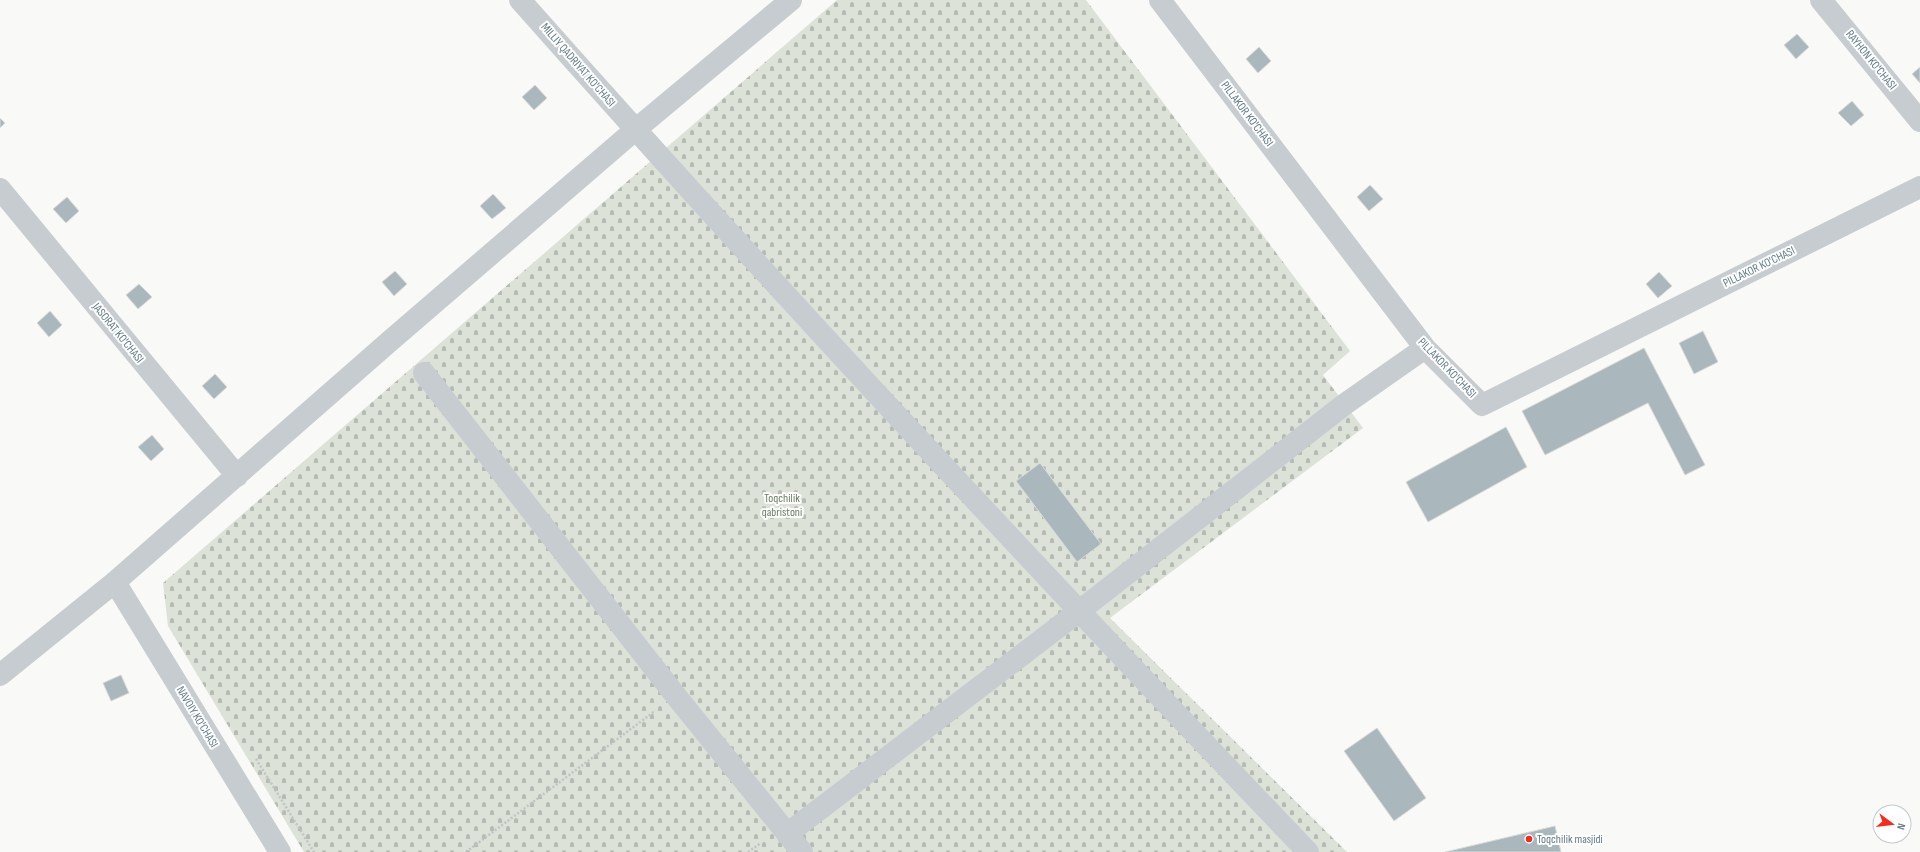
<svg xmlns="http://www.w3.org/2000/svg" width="1920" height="852" font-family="'Sofia Sans Condensed',sans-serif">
<defs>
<pattern id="cemetery-stones" width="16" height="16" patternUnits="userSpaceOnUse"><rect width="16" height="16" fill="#dce2d7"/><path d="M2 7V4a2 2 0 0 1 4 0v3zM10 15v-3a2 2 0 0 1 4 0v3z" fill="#b6bcb4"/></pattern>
</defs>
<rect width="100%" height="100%" fill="#f9f9f7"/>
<!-- cemetery -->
<path fill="url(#cemetery-stones)" d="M837,0H1086L1350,351L1323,375L1363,428L1110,618L1347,852H304L168,626L163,583Z"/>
<!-- building -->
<path fill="#aab7bc" stroke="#dbdbd9" d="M1797,34L1809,47L1796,59L1784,45Z
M1259,47L1271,61L1258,73L1246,59Z
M1920,67V83L1912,74Z
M535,85L547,98L534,110L522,97Z
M1852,101L1864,115L1851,126L1838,113Z
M0,118L5,123L0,128Z
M1370,185L1383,199L1369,211L1357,197Z
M493,194L506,208L492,219L480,206Z
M67,197L79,211L66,223L53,209Z
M395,271L407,284L394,296L382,282Z
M1659,272L1672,286L1658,298L1646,284Z
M139,284L152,297L138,309L126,295Z
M50,311L62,325L49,337L37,323Z
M1703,331L1718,362L1694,374L1679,343Z
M1644,348L1705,465L1685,475L1648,403L1545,455L1522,411Z
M215,374L227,387L214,399L202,386Z
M1506,427L1527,467L1428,522L1406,482Z
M152,435L164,449L151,461L138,447Z
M1040,463L1101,544L1077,562L1016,481Z
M121,675L129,693L111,701L103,683Z
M1377,728L1426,798L1394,821L1344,751Z
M1555,826L1561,852H1445Z"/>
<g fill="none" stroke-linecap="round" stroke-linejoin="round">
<!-- path -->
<path stroke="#c0c4c5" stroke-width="2.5" stroke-dasharray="2 2" stroke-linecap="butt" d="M256,759L314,852
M466,852L655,711
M748,852L761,843"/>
<!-- minor -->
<path stroke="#c6cccf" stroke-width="22" d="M520,0C777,290 1041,573 1308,852
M1160,0L1425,348L1482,405L1920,187
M1821,0L1920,121
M0,189L237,476
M424,373L676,696L802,852
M115,582L280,852
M0,675L115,582L390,341L635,130L791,0
M787,834L1078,612L1345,404L1425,348"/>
</g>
<!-- markers -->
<circle fill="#f52b1b" stroke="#fff" stroke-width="1.5" cx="1529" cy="839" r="4"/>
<g text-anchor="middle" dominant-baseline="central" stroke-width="4" stroke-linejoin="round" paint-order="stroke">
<!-- street labels -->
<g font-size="12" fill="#617a85" stroke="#fff">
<text transform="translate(1871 60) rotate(51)">RAYHON KO'CHASI</text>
<text transform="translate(578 65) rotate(49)">MILLIY QADRIYAT KO'CHASI</text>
<text transform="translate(1247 114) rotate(53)">PILLAKOR KO'CHASI</text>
<text transform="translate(1759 267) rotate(-26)">PILLAKOR KO'CHASI</text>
<text transform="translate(118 333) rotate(51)">JASORAT KO'CHASI</text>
<text transform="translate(1447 368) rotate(46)">PILLAKOR KO'CHASI</text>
<text transform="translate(197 717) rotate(59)">NAVOIY KO'CHASI</text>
</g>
<!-- park labels -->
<g font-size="12" fill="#6a7b61" stroke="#fff">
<text x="782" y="498">Toqchilik<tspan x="782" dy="14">qabristoni</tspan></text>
</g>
<!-- poi labels -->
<g font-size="12" fill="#617a85" stroke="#fff" text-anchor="start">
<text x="1537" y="839">Toqchilik masjidi</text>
</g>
</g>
<!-- north arrow -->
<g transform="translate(1892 824) rotate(105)"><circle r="19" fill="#ffffff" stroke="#c0cace"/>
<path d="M0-3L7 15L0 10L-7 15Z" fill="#f52b1b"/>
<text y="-6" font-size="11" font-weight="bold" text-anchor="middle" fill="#617a85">N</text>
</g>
</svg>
